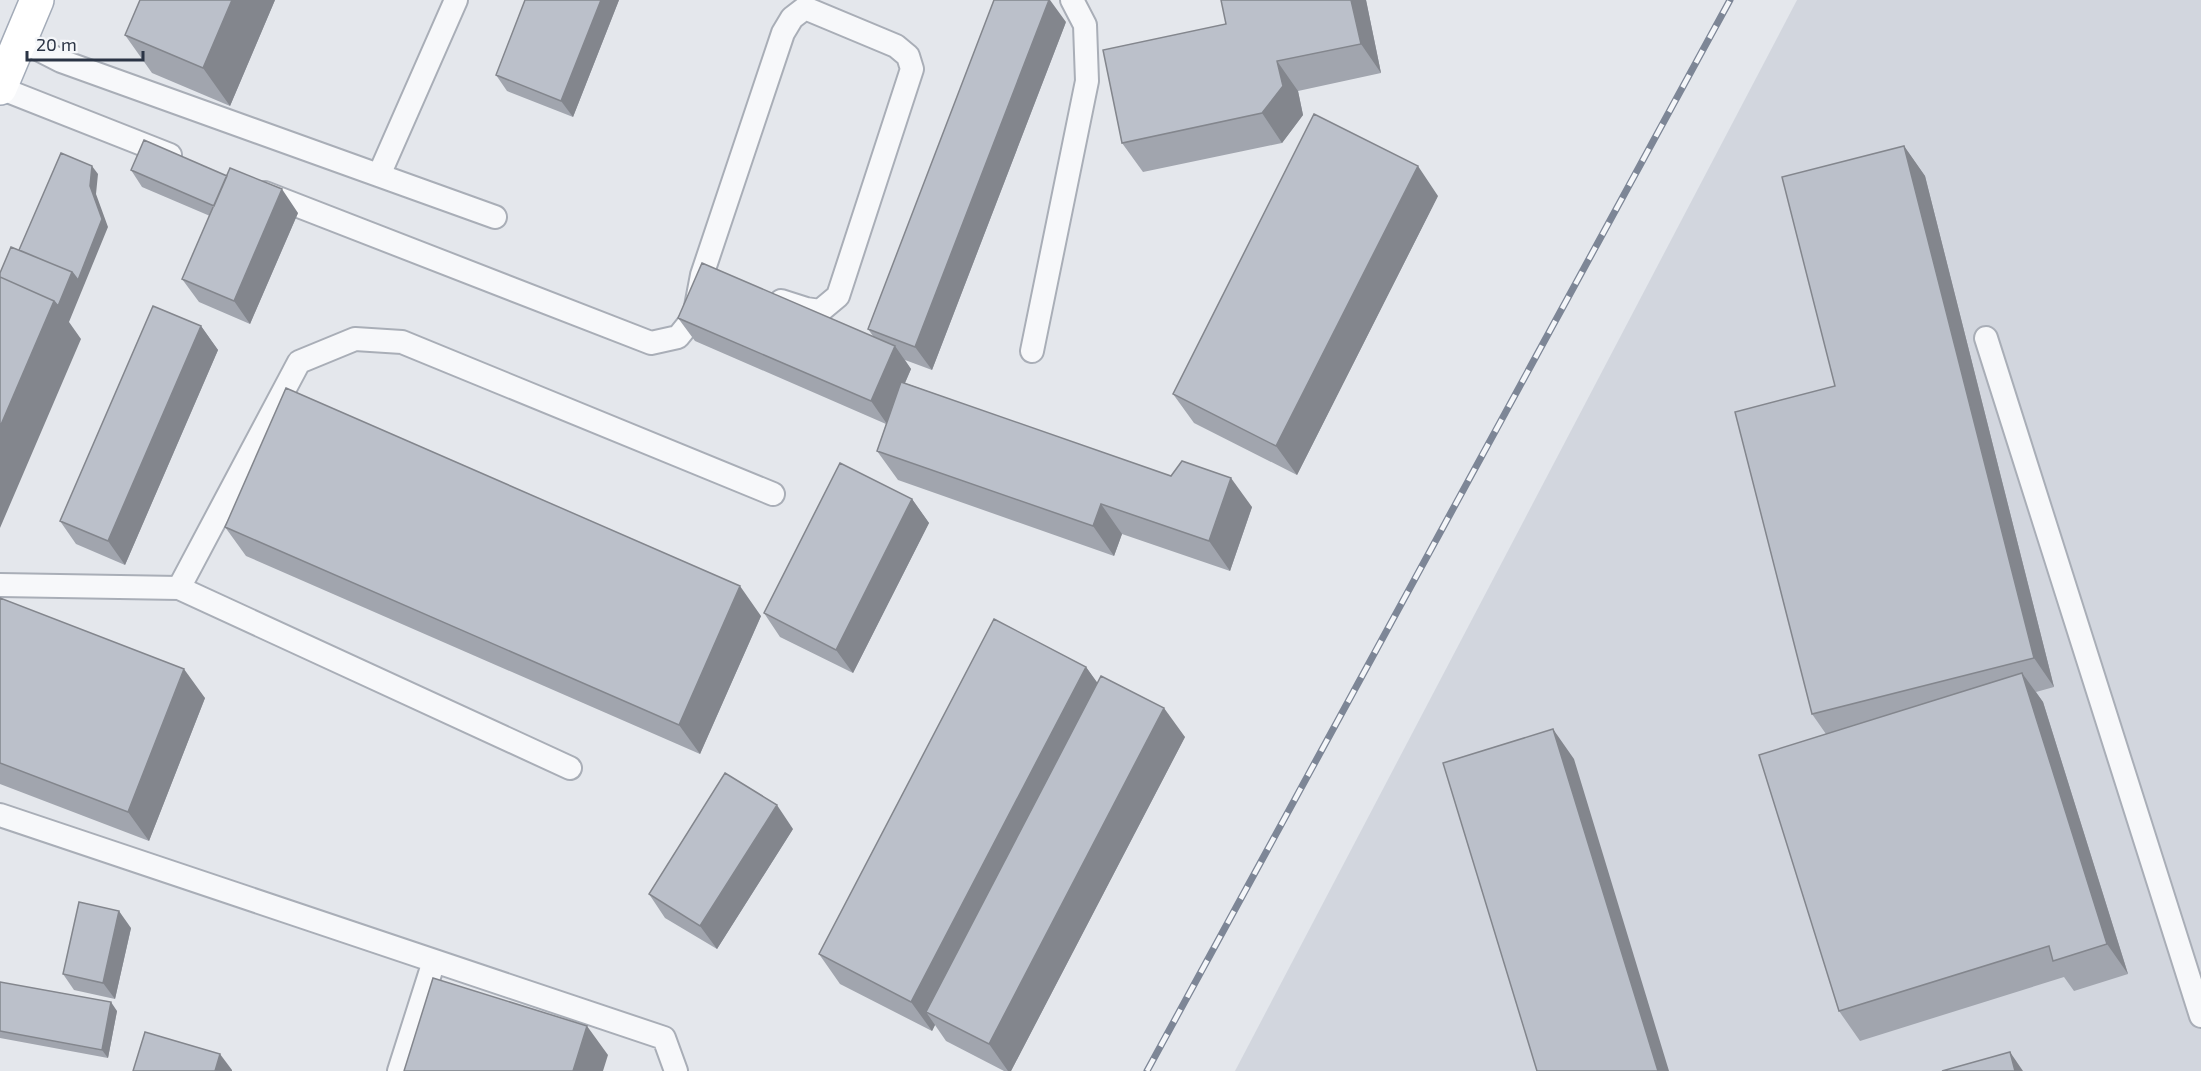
<svg xmlns="http://www.w3.org/2000/svg" width="2201" height="1071" font-family="'Exo 2',sans-serif">
<rect width="100%" height="100%" fill="#e4e7ec"/>
<!-- built -->
<path fill="#d2d6de" d="M1797,0H2201V1071H1235Z"/>
<g fill="none" stroke-linecap="round" stroke-linejoin="round">
<defs>
<path id="service" d="M20,40L61,61L495,217
M0,88L170,155
M379,175L456,0
M265,193L651,343L678,337L694,317L702,275L783,33L792,18L805,8L896,46L908,56L912,69L838,296L820,311L806,309L781,301
M1986,338L2201,1016
M1032,351L1087,81L1085,25L1072,0
M0,585L179,588L299,362L355,339L402,342L773,494
M179,588L570,768
M0,815L664,1038L676,1071
M399,1071L434,961"/>
<path id="primary" d="M0,88L37,0"/>
</defs>
<!-- service casing -->
<use href="#service" stroke="#a9aeb7" stroke-width="26"/>
<!-- primary casing -->
<use href="#primary" stroke="#a3abb8" stroke-width="36"/>
<!-- service -->
<use href="#service" stroke="#f7f8fa" stroke-width="22"/>
<!-- primary -->
<use href="#primary" stroke="#fff" stroke-width="33"/>
<defs>
<path id="rail" d="M1147,1071L1730,0"/>
</defs>
<!-- rail casing -->
<use href="#rail" stroke="#7d8696" stroke-width="7"/>
<!-- rail -->
<use href="#rail" stroke="#f4f6f9" stroke-width="4.5" stroke-dasharray="14" stroke-linecap="butt"/>
</g>
<!-- wall -->
<path fill="#a1a5ae" d="M275,0L230,106L152,73L125,35Z
M525,0H619L573,117L507,91L496,75Z
M1366,0L1381,73L1298,91L1303,115L1282,143L1143,172L1122,143L1226,24Z
M1066,22L932,370L905,360L911,369L905,383L1252,507L1230,571L1122,534L1114,556L898,480L877,451L886,424L695,341L678,318L873,336L868,329Z
M1904,146L1925,176L2054,687L2036,692L2043,702L2128,974L2074,991L2064,977L1860,1041L1839,1011L1826,734L1812,714L1835,386Z
M131,170L298,213L250,324L199,302L182,279L210,216L142,187Z
M1438,196L1297,475L1194,423L1173,394Z
M201,326L218,350L125,565L76,544L60,521Z
M912,499L929,523L853,673L780,637L764,613Z
M225,527L761,616L700,754L246,556Z
M0,598L205,698L149,841L0,784Z
M1086,667L1097,683L1185,737L1011,1071H1004L946,1041L935,1025L932,1031L840,984L819,954Z
M793,829L717,949L665,918L649,894Z
M131,928L115,999L74,990L63,974Z
M0,982L117,1011L108,1058L0,1038Z"/>
<!-- shaded-wall -->
<path fill="#83868d" d="M232,0H275L230,106L203,68Z
M601,0H619L573,117L561,101Z
M1049,0H1050L1066,22L932,370L915,347Z
M1351,0H1366L1381,73L1361,44Z
M1277,61L1298,91L1303,115L1282,143L1262,113Z
M1904,146L1925,176L2054,687L2034,658Z
M92,166L98,174L96,194L108,227L69,322L81,339L0,528V427Z
M1418,166L1438,196L1297,475L1276,446Z
M282,189L298,213L250,324L234,301Z
M201,326L218,350L125,565L108,541Z
M895,346L911,369L887,424L871,401Z
M1231,478L1252,507L1230,571L1209,541Z
M912,499L929,523L853,673L836,650Z
M1101,504L1122,534L1114,556L1093,526Z
M740,586L761,616L700,754L679,725Z
M1086,667L1107,696L926,1012L935,1025L932,1031L911,1002Z
M184,669L205,698L149,841L128,812Z
M2022,673L2043,702L2128,974L2107,944Z
M1164,708L1185,737L1011,1071H1008L989,1044Z
M1553,729L1574,759L1669,1071H1658Z
M777,805L793,829L717,949L700,926Z
M119,911L131,928L115,999L103,983Z
M111,1002L117,1011L108,1058L102,1050Z
M587,1026L608,1055L603,1071H573Z
M2010,1052L2023,1071H2015Z
M220,1054L232,1070V1071H215Z"/>
<!-- building -->
<path fill="#bbc0ca" stroke="#83868d" stroke-width="1.5" d="M140,0H232L203,68L125,35Z
M525,0H601L561,101L496,75Z
M994,0H1049L915,347L868,329Z
M1221,0H1351L1361,44L1277,61L1283,86L1262,113L1122,143L1103,50L1226,24Z
M1314,114L1418,166L1276,446L1173,394Z
M144,140L227,176L214,206L131,170Z
M1904,146L2034,658L1812,714L1735,412L1835,386L1782,177Z
M61,153L92,166L90,186L102,219L78,280L72,272L19,250Z
M230,168L282,189L234,301L182,279Z
M11,247L72,272L58,306L54,301L0,277V273Z
M702,263L895,346L871,401L678,318Z
M0,277L54,301L0,427Z
M153,306L201,326L108,541L60,521Z
M901,382L1171,476L1182,461L1231,478L1209,541L1101,504L1093,526L877,451Z
M286,388L740,586L679,725L225,527Z
M840,463L912,499L836,650L764,613Z
M0,598L184,669L128,812L0,763Z
M994,619L1086,667L911,1002L819,954Z
M2022,673L2107,944L2053,961L2049,946L1839,1011L1759,755Z
M1101,676L1164,708L989,1044L926,1012Z
M1553,729L1658,1071H1537L1443,763Z
M725,773L777,805L700,926L649,894Z
M79,902L119,911L103,983L63,974Z
M433,978L587,1026L573,1071H404Z
M0,982L111,1002L102,1050L0,1031Z
M145,1032L220,1054L215,1071H133Z
M2010,1052L2015,1071H1942Z"/>
<!-- scale -->
<path d="M27 51v9h116v-9" fill="none" stroke="#2b3445" stroke-width="3"/>
<text x="36" y="51" font-size="18" fill="#2b3445" stroke="#f4f6f9" stroke-width="4.5" paint-order="stroke">20 m</text>
</svg>
